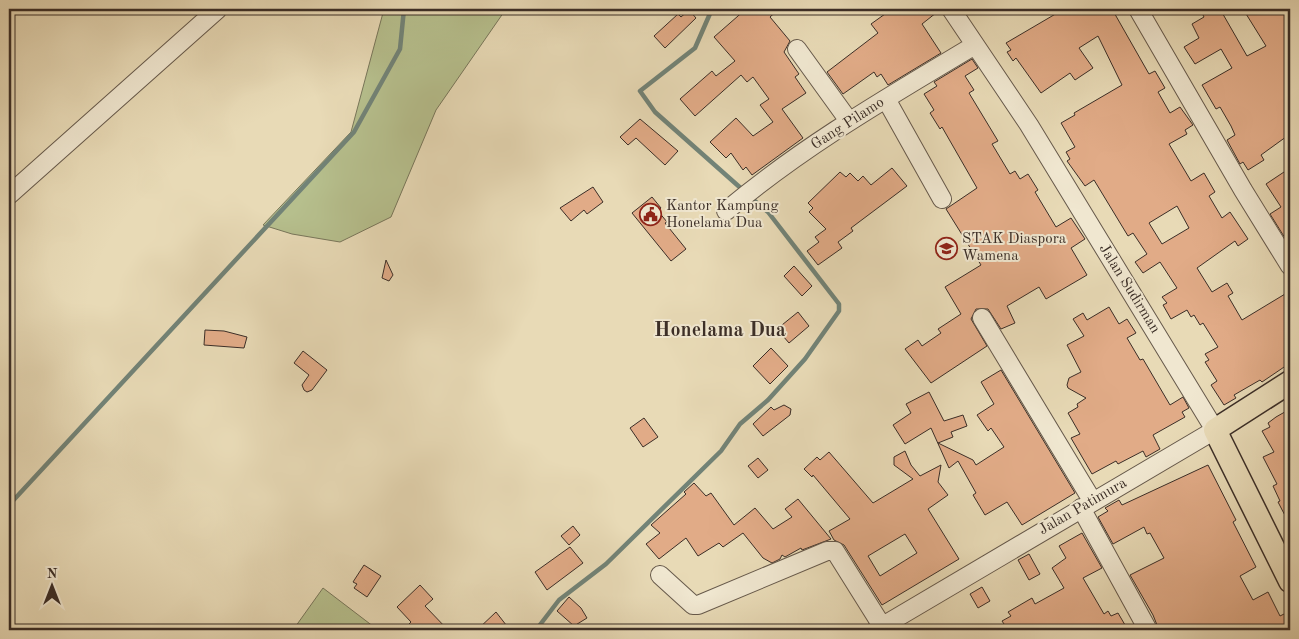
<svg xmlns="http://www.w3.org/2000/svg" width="1299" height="639" font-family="'Old Standard TT',serif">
<rect width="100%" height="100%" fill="#e8dab6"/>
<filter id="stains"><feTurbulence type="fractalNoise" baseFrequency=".004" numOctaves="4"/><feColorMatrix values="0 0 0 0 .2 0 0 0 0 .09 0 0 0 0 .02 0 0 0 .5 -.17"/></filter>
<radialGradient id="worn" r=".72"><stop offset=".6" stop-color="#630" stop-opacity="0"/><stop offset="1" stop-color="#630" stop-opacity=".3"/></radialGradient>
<!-- green -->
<path fill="#b6bf8d" stroke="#78765a" d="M384,9H506L436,110L391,217L340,242L292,234L263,225L351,132Z
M323,588L378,630H293Z"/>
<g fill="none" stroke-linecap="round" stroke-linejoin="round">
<!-- stream -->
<path stroke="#728377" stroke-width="4.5" d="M712,9L695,48L640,91L655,112L744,191
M9,505L354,132L400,49L404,9
M536,630L559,600L606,564L721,451L740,424L768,400L805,359L839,311V304L768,212L750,197"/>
</g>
<!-- building -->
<path fill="#e1ab87" stroke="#3b2e27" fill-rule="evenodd" d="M746,9H779L770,17L790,41L784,52L799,74L795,77L806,93L782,109L803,138L752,175L746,167L743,170L731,153L726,158L710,142L736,118L753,136L773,122L760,105L769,99L753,77L747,82L741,75L695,116L680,99L712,71L716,76L735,61L714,37Z
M892,9H941L922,24L941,53L888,85L881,74L877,77L874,72L843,94L827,72L878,33L871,24Z
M1064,9H1112L1149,74L1155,71L1165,88L1158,92L1170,113L1180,107L1193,125L1185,130L1187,134L1169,144L1191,181L1204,173L1215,192L1209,196L1222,218L1230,212L1248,239L1238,246L1235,241L1197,268L1212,292L1227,283L1233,293L1228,296L1242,320L1290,291V363L1262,382L1260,380L1234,395L1236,398L1224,405L1211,385L1217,381L1205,362L1209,360L1205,354L1218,347L1203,323L1200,325L1194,315L1191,317L1187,310L1171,319L1163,305L1167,303L1162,297L1177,288L1160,262L1143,273L1135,262L1147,254L1133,233L1128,236L1094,180L1085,186L1067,161L1070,159L1066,152L1075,147L1061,123L1075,115L1074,113L1122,85L1098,36L1079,48L1093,68L1075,80L1070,73L1041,93L1016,58L1013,61L1007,52L1011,50L1006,43ZM1177,206L1189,228L1162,244L1149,223Z
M1200,9H1220L1247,56L1266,46L1243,9H1290V134L1261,155L1264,160L1248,170L1243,162L1240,164L1227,140L1235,135L1231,126L1220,107L1216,109L1202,85L1232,68L1221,49L1195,64L1184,47L1199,38L1192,24L1204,17Z
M689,10L696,18L665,48L654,36L678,14L681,17Z
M972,59L978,68L965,76L974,90L969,93L998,141L992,144L1010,174L1015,171L1020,179L1028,174L1038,190L1035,192L1056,227L1071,218L1085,239L1071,248L1087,275L1046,299L1039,287L1007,306L1015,323L1001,329L988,309H976L971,319L987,346L931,383L905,349L918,340L922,346L941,333L938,329L961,314L945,287L981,265L946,209L977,188L942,127L940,129L930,113L934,110L924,94L937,86L934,82Z
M640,119L678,151L665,165L636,138L628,145L620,137Z
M892,168L907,186L851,228L853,231L838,242L842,248L818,265L807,251L819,242L815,237L826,229L809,212L813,208L808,203L840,172L846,177L850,173L858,181L863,176L871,185Z
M1290,168V246L1270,214L1281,207L1266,184Z
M593,187L603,202L587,214L584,210L571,221L560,208Z
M652,197L661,208L658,211L667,222L665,223L686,249L671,261L632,213Z
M386,260L393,275L389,281L382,278Z
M794,266L812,286L802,296L784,276Z
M1109,307L1119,324L1127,319L1136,333L1127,338L1140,360L1143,359L1170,405L1183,397L1189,408L1182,412L1185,417L1153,435L1160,449L1146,457L1143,451L1118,464L1116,461L1092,474L1071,438L1080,434L1068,413L1078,407L1077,404L1086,398L1068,388L1067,385L1069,378L1081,372L1067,345L1084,336L1073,319L1083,313L1087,320Z
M798,312L809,326L789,343L777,329Z
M205,330L224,331L247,337L244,348L204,345Z
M771,348L788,366L770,384L753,366Z
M303,351L327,370L312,390L307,392L304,390L302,385L309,375L294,363Z
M1001,370L1075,493L1022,525L1007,502L985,515L973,495L976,493L958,461L949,468L931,428L905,444L893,425L911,413L906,404L929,392L944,421L963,415L967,426L951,432L953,437L938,443L973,460L976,465L1004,447L991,428L988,431L977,415L994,404L981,382Z
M784,405L791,409L790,415L763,436L753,424L771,407L774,410Z
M1290,409V525L1278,502L1280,501L1273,486L1277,484L1263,457L1274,452L1262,431L1270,427L1268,423L1276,417Z
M644,418L658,437L643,447L630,428Z
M905,451L911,465L920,476L941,465L938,482L948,495L928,509L959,559L882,605L844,545L834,540L829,531L850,519L813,475L812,477L804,469L817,457L820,460L829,452L873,503L913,479L894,465V457ZM905,534L917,553L880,576L868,556Z
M758,458L768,470L758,478L748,466Z
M1208,465L1236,520L1233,522L1256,567L1240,576L1253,600L1268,592L1280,616L1286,613L1290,622V630H1159L1153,615L1130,575L1164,558L1150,533L1147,534L1144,527L1113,544L1098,517L1108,511L1105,508L1119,500L1122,505Z
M694,483L706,496L711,493L734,525L755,508L773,529L792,517L785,509L798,499L831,539L802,550L801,548L785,557L782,555L780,559L772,563L763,558L743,533L723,547L719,543L698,556L686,538L659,559L646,544L660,533L651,525L686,494L684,492Z
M573,526L580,535L569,545L561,536Z
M1082,533L1102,568L1083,578L1104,614L1108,611L1111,616L1118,613L1128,630H1008L1002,621L1011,616L1008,612L1032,598L1035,604L1064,588L1052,568L1066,558L1059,546Z
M570,547L583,563L547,590L535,572Z
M1029,554L1040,574L1029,580L1018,560Z
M364,565L381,576L367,597L354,588L357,584L353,582Z
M420,585L433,599L425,606L448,630H403L411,622L397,607Z
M982,587L990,601L978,608L970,594Z
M569,597L581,608L587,618L574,626L557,611Z
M496,612L510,630H477Z"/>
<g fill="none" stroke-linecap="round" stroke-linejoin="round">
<defs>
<path id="minor" d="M1138,9L1243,190L1290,266
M797,49L849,121
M886,99L942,199
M9,195L218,9
M726,211C803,146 890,96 975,45
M982,318L1093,502
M1081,508L1148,630
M660,575L693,605H698L827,551H835L882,626
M876,630L1215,430L1029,125L951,9"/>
<path id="major" d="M1290,382L1215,430L1290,581"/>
</defs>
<!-- minor casing -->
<use href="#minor" stroke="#66594b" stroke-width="20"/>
<!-- major casing -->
<use href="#major" stroke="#3b2e27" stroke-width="25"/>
<!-- minor -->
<use href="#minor" stroke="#f0e7d0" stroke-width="18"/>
<!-- major -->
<use href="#major" stroke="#e8dab6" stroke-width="22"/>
</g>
<!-- icons -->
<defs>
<symbol id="civic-ring" viewBox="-11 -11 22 22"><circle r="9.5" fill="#f0e7d0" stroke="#8f2418" stroke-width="1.5"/><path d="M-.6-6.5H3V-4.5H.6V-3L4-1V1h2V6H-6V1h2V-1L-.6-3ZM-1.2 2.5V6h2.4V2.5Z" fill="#8f2418"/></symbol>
<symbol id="university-ring" viewBox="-11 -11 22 22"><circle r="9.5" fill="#f0e7d0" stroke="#8f2418" stroke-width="1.5"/><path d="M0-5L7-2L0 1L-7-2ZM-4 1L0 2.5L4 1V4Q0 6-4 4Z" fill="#8f2418"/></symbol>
</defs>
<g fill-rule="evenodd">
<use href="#civic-ring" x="638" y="202" width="25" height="25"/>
<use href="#university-ring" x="934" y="236" width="25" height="25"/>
</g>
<g text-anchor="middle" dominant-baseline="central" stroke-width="4" stroke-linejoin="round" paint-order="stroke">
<!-- street labels -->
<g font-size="15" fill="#3b2e27" stroke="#f0e7d0">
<text transform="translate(848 124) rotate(-33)">Gang Pilamo</text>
<text transform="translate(1129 289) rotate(58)">Jalan Sudirman</text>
<text transform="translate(1083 507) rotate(-30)">Jalan Patimura</text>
</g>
<!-- poi labels -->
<g font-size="15" fill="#3b2e27" stroke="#f0e7d0" text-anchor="start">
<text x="666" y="206">Kantor Kampung<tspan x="666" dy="17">Honelama Dua</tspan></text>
<text x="962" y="239">STAK Diaspora<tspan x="962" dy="17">Wamena</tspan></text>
</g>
<!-- district labels -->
<g font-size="20" font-weight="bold" fill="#3b2e27" stroke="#f0e7d0">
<text x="720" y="331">Honelama Dua</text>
</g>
</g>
<!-- margin -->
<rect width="1299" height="639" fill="none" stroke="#e8dab6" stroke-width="30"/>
<rect x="10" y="10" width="1279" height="619" fill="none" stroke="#3b2e27" stroke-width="2.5"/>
<rect x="15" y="15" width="1269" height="609" fill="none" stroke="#3b2e27"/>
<!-- north arrow -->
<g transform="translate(52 586)" stroke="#f0e7d0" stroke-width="4" paint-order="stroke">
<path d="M0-4L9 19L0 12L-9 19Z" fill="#3b2e27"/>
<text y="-8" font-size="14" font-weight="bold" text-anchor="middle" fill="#3b2e27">N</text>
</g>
<rect width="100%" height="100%" filter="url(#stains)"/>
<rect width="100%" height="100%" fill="url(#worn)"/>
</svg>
